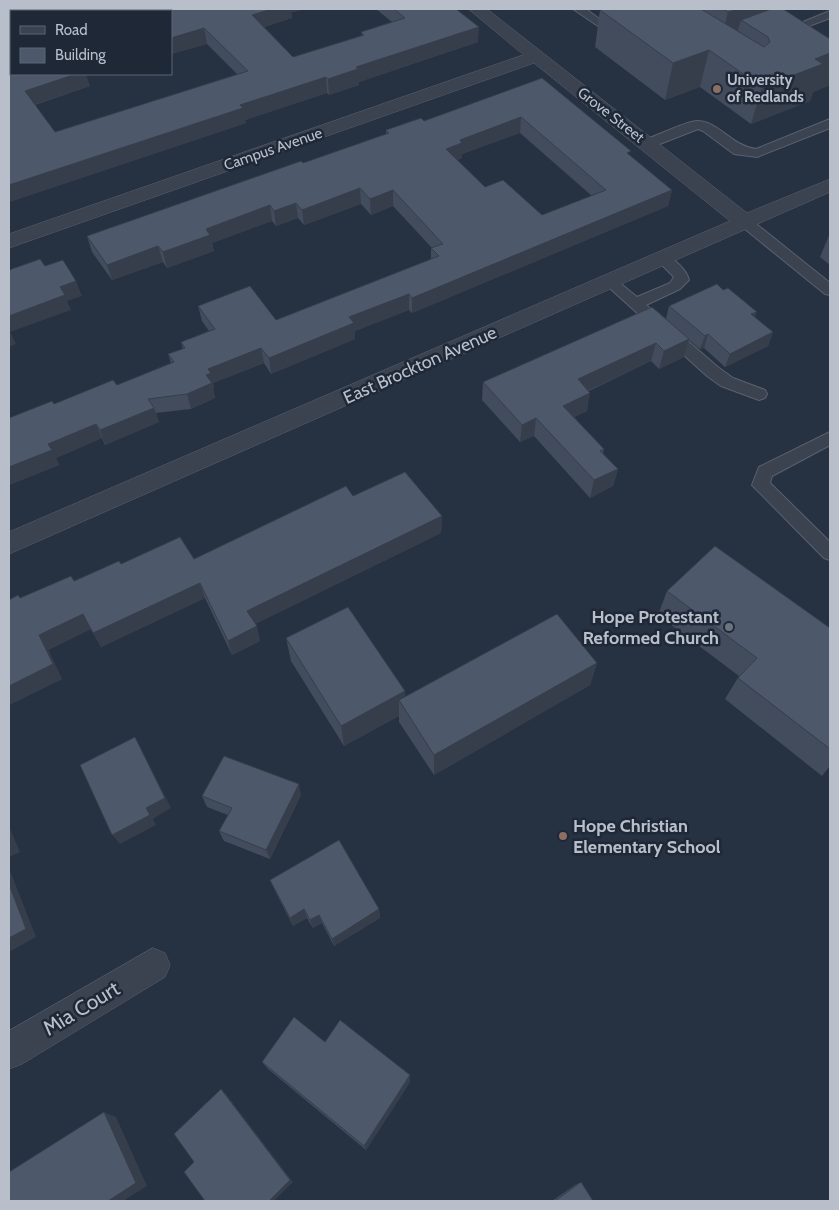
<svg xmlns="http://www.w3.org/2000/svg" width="839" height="1210" font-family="Cabin,sans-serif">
<rect width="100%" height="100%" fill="#263142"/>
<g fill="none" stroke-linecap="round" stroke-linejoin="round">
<defs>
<path id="service" d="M573,9H586L602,21L638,9H654L601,28Z
M830,11V18L788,34L784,36L778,32Z
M830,119V128L757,157L734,154L703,131L698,129L652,147H642L640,144L642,141C654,137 687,121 697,121C719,121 731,146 756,149Z
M745,218L750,219L830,283V295L825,294L740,225L738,222L740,219Z
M663,254C673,257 687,270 689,280L680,289L646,305L719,368L733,378L765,390L767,394L765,398L759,400L721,386L707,376L603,282L605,279H615L637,297L670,283L674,277L656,259Z
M830,432V445L772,476L770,483L830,542V560L824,558L752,485L759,467Z"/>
<path id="minor" d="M104,9H127L126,11H103Z
M469,9H487L747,213L830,179V192L9,554V532L730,221L534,63L9,248V234L523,55Z
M9,35H11V46H9Z
M153,948L165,953L170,965L165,977L22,1064L9,1069V1031Z"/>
</defs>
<!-- service casing -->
<use href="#service" stroke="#59616f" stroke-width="2"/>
<!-- minor casing -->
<use href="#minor" stroke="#59616f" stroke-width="1"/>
<!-- service -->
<use href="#service" fill="#3b4351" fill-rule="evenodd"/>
<!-- minor -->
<use href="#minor" fill="#3b4351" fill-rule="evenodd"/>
</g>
<!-- wall -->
<path fill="#424c5c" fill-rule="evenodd" d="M376,9H456L478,42L359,82V85L329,95L327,93L245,120L246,123L9,202V54L90,86L35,105L55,132L238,75L207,44L171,54V11L291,13L292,18L264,27L293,57L362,36L361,32L392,22Z
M605,9H765L764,11L830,39V85L813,92L810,101L751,124L700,87L665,100L595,47L600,10Z
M542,78L630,156L672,190L668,206L412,313L409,310L355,331V339L271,374L264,363L213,383L214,388L213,389L215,398L191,409L156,413L159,422L105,445L102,438L56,458L59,465L9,485L54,404L117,385L171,363L168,354L183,349L181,342L209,331L202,321L198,306L276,320L431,259V248H432L393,206L371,215L361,204L304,225L298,218L276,226L272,221L212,243L214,251L167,268L163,262L112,280L92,252L87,236L303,163L386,134V130L424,121ZM520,133L592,196L542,215L485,187L457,160L462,158V154Z
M830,233V265L820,257Z
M669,306L755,317L773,332L768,346L725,367L704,348L700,349L689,340L684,357L659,369L651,361L589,391L587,411L574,417L604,449L603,453L618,469L613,486L590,498L534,436L520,442L482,400L483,382L666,319Z
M353,496L442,516L441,533L255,624L260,641L232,655L205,598L101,647L91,629L48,650L62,679L9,705V600L20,598L74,581L121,564L194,559Z
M667,591L830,628V766L822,776L725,699L739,676L658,615Z
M286,638L405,696L597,663L590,685L434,775L399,722V716L344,746L291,661Z
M301,795L270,859L224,841L219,831L228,815L207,807L202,796Z
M270,880L379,909L380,918L334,946L322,923L313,928L307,918L293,926L274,889Z
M325,1042L410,1082L366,1150L268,1069L262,1062Z
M581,1182L593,1201H552L575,1185Z"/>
<!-- shaded-wall -->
<path fill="#363e4b" d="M9,9H22L9,12Z
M272,9H305L291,13L292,18L254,30L252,15Z
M739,9H765L758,31L741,20L734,43L719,49L728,12Z
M479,27L478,42L359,82V85L329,95L328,79L356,67Z
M204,28L207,44L171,54V38Z
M709,50L700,87L665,100L673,63Z
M830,53V85L813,92L810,101L751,124L762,87L815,59Z
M76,74H86L90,86L30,106L25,91Z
M326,77L327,93L245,120L246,123L9,202V185L240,105Z
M521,117L520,133L462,154V158L446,164V149L460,140Z
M360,188L361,204L304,225L302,210Z
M393,190V206L371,215L370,199Z
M672,190L668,206L412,313V298Z
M296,203L298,218L276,226L274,211Z
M270,205L272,221L212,243L214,251L167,268L163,252L206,229Z
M158,246L163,262L112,280L107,265Z
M76,281L82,296L67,301L71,310L10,332L16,344L9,347V316L60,287Z
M409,294V310L355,331V339L271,374L269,358L349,317Z
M757,312L752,325L751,314Z
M773,332L768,346L725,367L730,354Z
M708,334L704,348L700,349L705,336Z
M689,339L684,357L659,369L664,351Z
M656,343L651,361L574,397L578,379Z
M261,348L264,363L213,383L214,388L213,389L215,398L191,409L187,394L208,369Z
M590,393L587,411L560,423L563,406Z
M154,408L159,422L105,445L100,430Z
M536,418L534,436L520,442L522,425Z
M96,424L102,438L56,458L59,465L9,485V467L48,444Z
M618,469L613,486L590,498L594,480Z
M442,516L441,533L251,626L247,611Z
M200,583L205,598L101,647L93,633Z
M83,614L91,629L48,650L62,679L9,705V686L39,635Z
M257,626L260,641L232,655L228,641Z
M597,663L590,685L434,775V755Z
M405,691L406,711L399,700V716L344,746L341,726Z
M135,737L171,808L153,819L156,825L120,844L112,835L146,808Z
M299,784L301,795L270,859L266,850Z
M9,826L20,852L9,857Z
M9,868L36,937L9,952Z
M304,909L307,918L293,926L290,918Z
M379,909L380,918L334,946L332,939Z
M319,915L322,923L313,928L310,920Z
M410,1075V1082L366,1150L364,1146Z
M221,1089L226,1094L293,1182L274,1201H269Z
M104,1112L116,1117L147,1186L123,1201H108Z"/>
<!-- building -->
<path fill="#4d586b" stroke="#363e4b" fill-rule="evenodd" d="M160,9H272L252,15L293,57L364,35L361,32L405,18L394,9H456L479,27L356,67L358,69L328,79L326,77L240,105L243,108L9,185V54H11V74H76L25,91L55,132L248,71L204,28L171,38V11H154Z
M605,9H701L764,47L770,42L768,37L741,20L771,9H783L830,39V53L815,59L823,64L762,87L709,50L673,63L600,10Z
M722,9H739L728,12Z
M542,78L631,151L627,153L672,190L412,298L409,294L349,317L354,323L269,358L261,348L208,369L211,373L206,375L212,383L187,394L148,399L154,408L100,430L96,424L48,444L52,450L9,467V418L52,401L54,404L113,380L117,385L174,362L168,354L185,348L181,342L215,329L198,306L250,286L276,320L439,256L431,248L443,244L393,190L370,199L360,188L302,210L296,203L274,211L270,205L206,229L210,235L163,252L158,246L107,265L87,236L301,161L303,163L389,133L386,130L421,118L424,121ZM521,117L606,190L542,215L503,180L485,187L446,149L462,143L460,140Z
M40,259L45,266L63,260L76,281L60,287L65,295L9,316V270Z
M717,284L723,290L728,288L757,312L751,314L773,332L730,354L708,334L705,336L669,306Z
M652,307L689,339L664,351L656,343L578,379L590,393L563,406L604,449L600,451L618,469L594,480L536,418L522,425L483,382Z
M405,472L442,516L247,611L257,626L228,641L200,583L93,633L83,614L39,635L53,664L9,686V600L18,595L20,598L71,576L74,581L119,561L121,564L180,537L194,559L346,486L353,496Z
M715,546L830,628V749L738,678L757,658L667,591Z
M348,607L405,691L341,726L286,638Z
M557,614L597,663L434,755L399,700Z
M135,737L165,798L146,808L150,815L112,835L80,765Z
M224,756L299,784L266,850L219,831L232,808L202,796Z
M339,840L379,909L332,939L319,915L310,920L304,909L290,918L270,880Z
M9,884L26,929L9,938Z
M294,1017L325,1042L340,1020L410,1075L364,1146L262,1062Z
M221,1089L290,1180L269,1201H205L184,1172L194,1162L174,1134Z
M104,1112L136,1183L108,1201H10L9,1197V1172Z
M581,1182L593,1201H555Z"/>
<!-- markers -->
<g fill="#8d6e63" stroke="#1f2837" stroke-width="2">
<circle cx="717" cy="89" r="5"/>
<circle cx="563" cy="836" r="5"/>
</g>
<circle fill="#6b7280" stroke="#1f2837" stroke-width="2" cx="729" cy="627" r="5"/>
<g text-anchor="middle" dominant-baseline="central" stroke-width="5" stroke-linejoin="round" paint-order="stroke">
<!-- far-poi labels -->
<g font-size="15" font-weight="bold" fill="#b8bfcb" stroke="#1f2837" text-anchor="start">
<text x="727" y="80">University<tspan x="727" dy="17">of Redlands</tspan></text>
</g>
<!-- far-street labels -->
<g font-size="15" fill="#b8bfcb" stroke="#1f2837">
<text transform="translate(611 115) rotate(38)">Grove Street</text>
<text transform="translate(273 149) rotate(-19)">Campus Avenue</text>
</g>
<!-- street labels -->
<g font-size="18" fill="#b8bfcb" stroke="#1f2837">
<text transform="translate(420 365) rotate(-24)">East Brockton Avenue</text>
</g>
<!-- poi labels -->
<g font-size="18" font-weight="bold" fill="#b8bfcb" stroke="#1f2837" text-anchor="end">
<text x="719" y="617">Hope Protestant<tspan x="719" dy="21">Reformed Church</tspan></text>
<text x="573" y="826" text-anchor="start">Hope Christian<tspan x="573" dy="21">Elementary School</tspan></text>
</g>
<!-- near-street labels -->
<g font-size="21" fill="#b8bfcb" stroke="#1f2837">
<text transform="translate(81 1008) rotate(-31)">Mia Court</text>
</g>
</g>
<!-- border -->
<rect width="839" height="1210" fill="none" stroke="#b8bfcb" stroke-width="20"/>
<!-- legend -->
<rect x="10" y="10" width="162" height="65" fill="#1f2837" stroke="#5c6472"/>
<rect x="20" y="26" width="25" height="8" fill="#3b4351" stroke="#5c6472"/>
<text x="55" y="35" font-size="15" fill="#b8bfcb">Road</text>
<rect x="20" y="48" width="25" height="15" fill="#4d586b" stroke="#5c6472"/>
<text x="55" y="60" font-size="15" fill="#b8bfcb">Building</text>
</svg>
